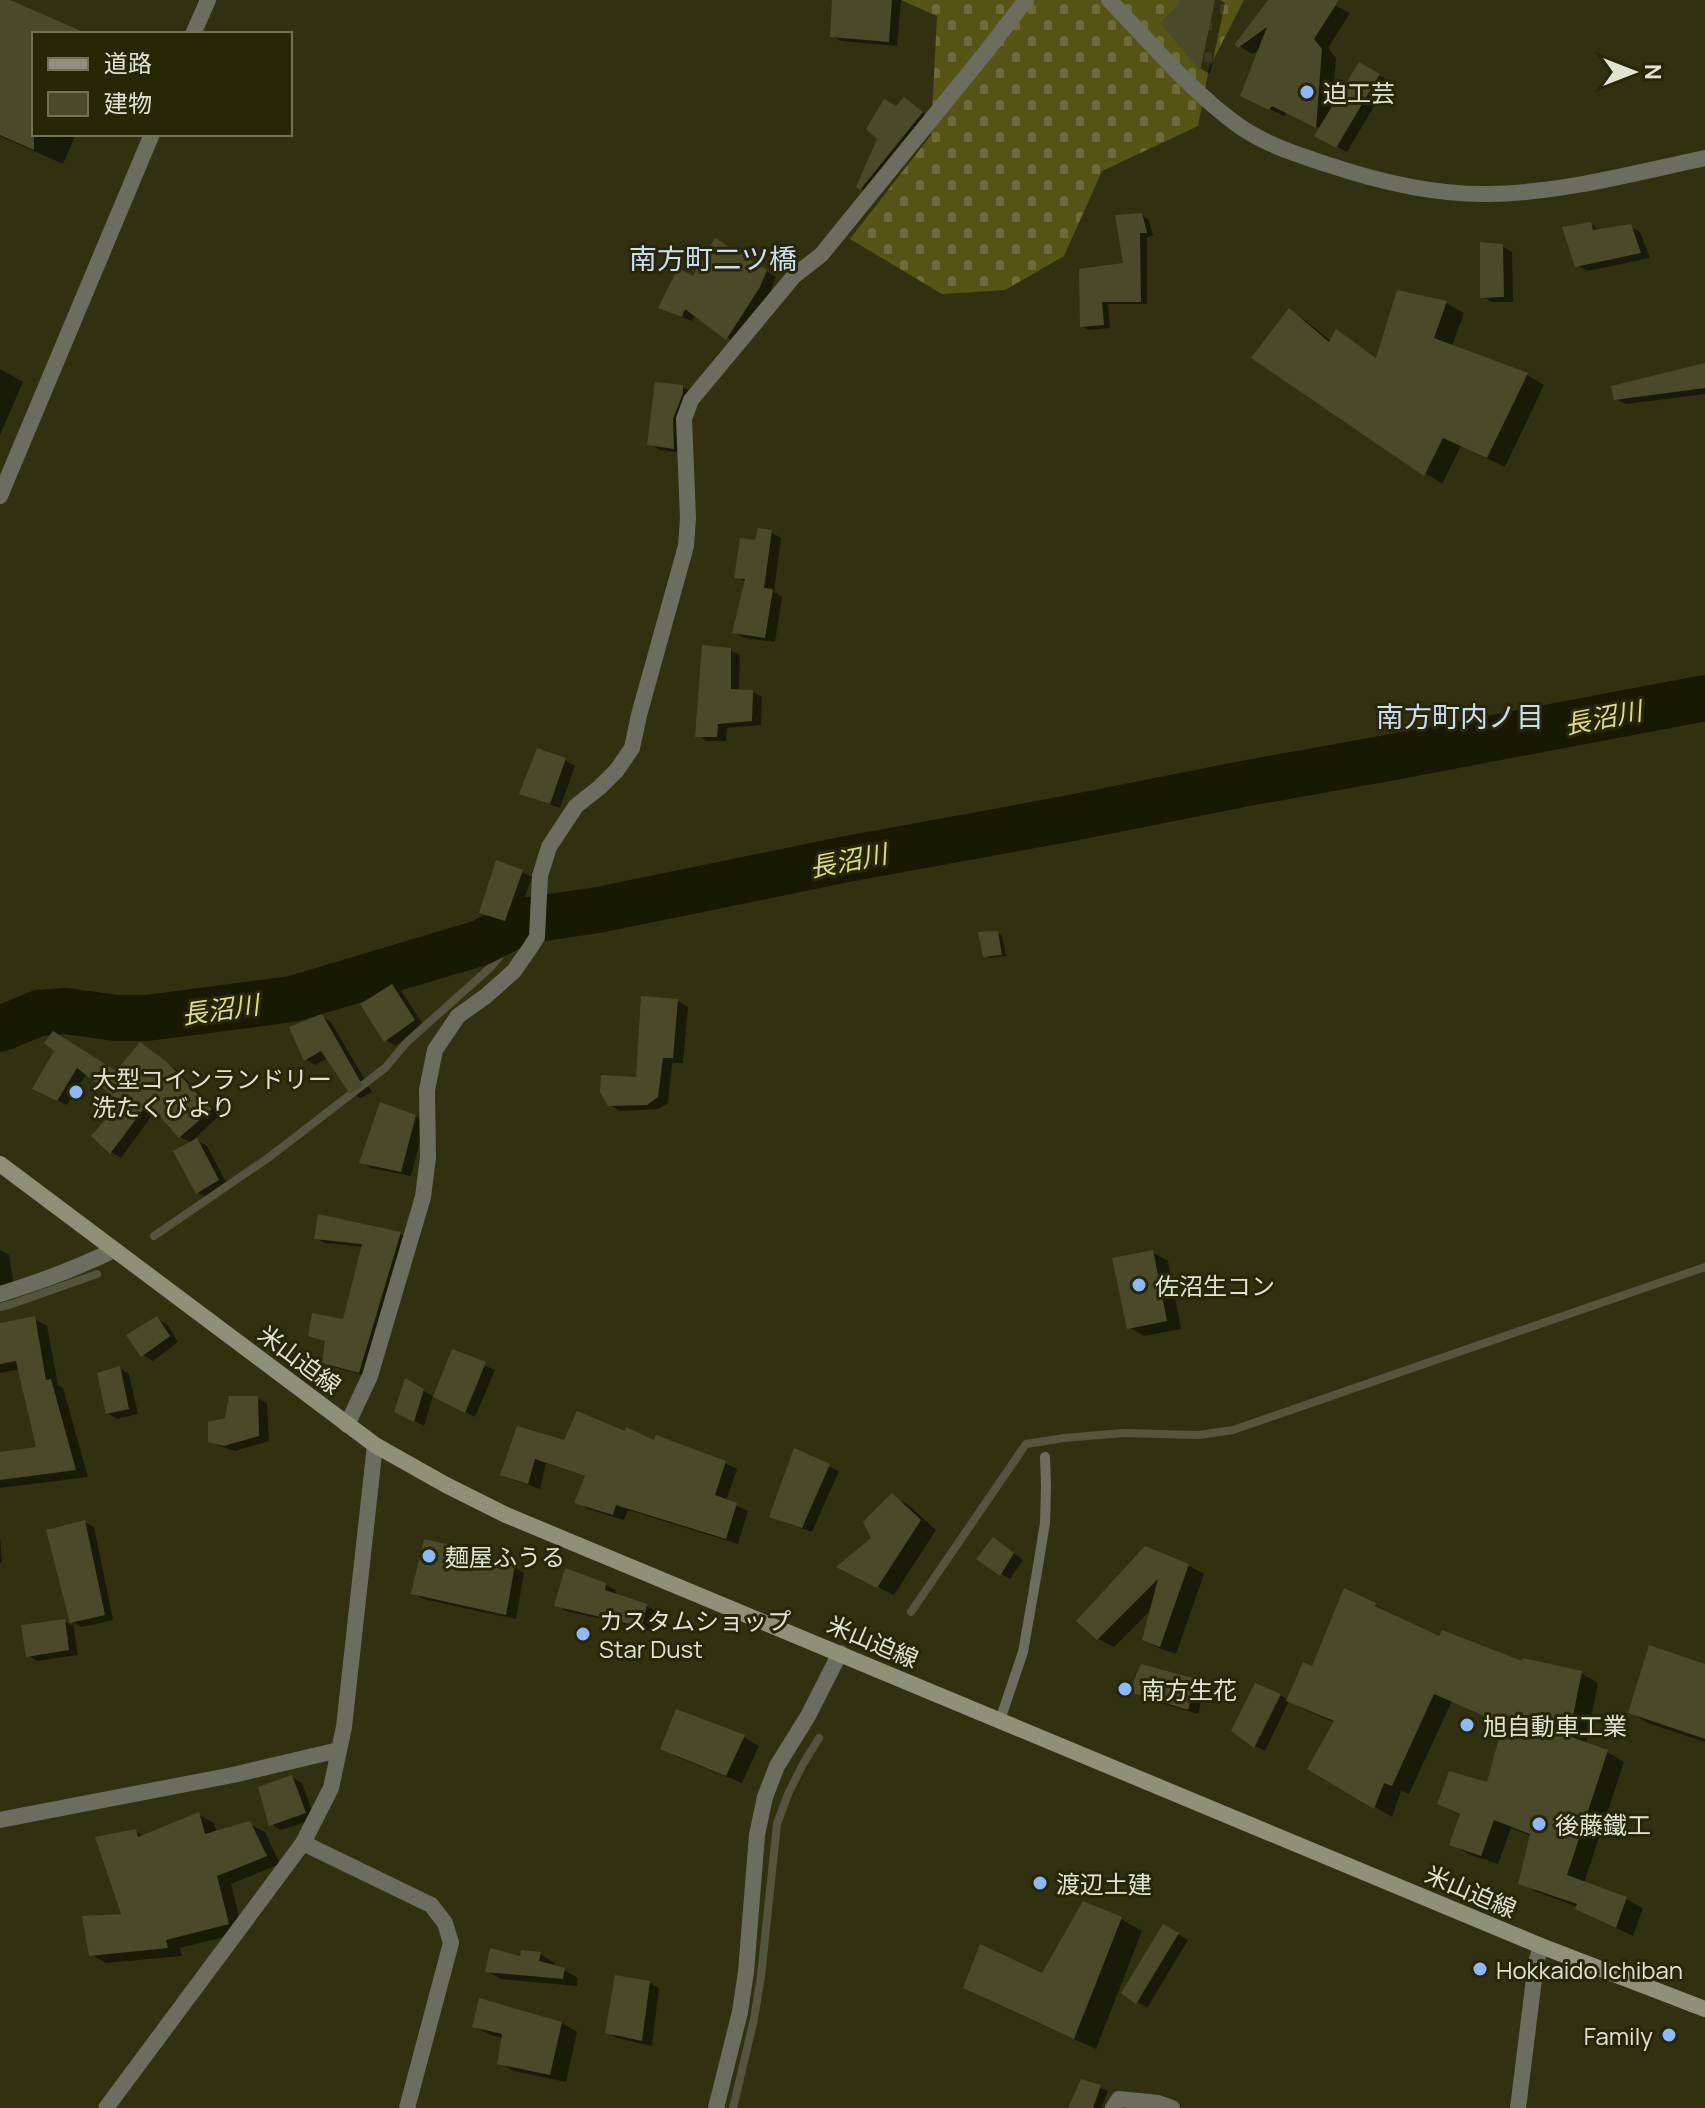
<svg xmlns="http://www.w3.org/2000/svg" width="1705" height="2108" font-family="Manrope,'Noto Sans JP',sans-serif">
<defs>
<pattern id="cemetery-stones" width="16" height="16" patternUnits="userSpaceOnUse" patternTransform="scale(2)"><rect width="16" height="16" fill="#565518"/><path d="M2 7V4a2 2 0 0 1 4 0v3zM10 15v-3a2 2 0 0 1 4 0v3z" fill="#6e6d39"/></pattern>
</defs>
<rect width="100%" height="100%" fill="#313112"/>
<!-- cemetery -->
<path fill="url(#cemetery-stones)" d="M901,0H1244L1209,68L1198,126L1102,171L1064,256L1005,290L942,294L850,239L931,135L937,16Z"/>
<!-- shadow -->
<path fill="#0007" d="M0,0H5L83,34H34V134H76L63,164L0,136Z
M834,0H901L897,46L841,41L832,36Z
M1181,0H1220L1225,3L1210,74L1201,69L1162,23L1180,6Z
M1271,0H1318L1336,6L1350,13L1328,48L1336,58L1332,111L1360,64L1389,81L1347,152L1317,136L1321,129L1286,113L1284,116L1257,103L1260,49L1253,54L1239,46Z
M914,105L932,119L871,194L859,187L896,108Z
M1142,215L1149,220L1153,236L1147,237V304H1108L1110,328L1089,330L1082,326L1125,265Z
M1590,224L1602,231L1630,226L1640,232L1650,258L1587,271L1576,265Z
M716,241L776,277L770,292L737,344L695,314L692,321L660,308L693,279Z
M1502,246L1512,252L1513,302H1492L1482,296Z
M1399,292L1446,303L1464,313L1452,346L1527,375L1544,385L1505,467L1461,446L1442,484L1254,358L1289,311L1306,321L1332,342L1337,332L1378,359Z
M1705,365V394L1626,404L1616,399Z
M0,369L23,382L0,435Z
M683,387L693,393L683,453L660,450L650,444Z
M771,532L781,538L774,592L782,597L775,642L744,638L734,632L746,582L737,577L757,542Z
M730,650L740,655L739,691L753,692L762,697L761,725L727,728L726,741H706L697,735Z
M565,760L575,766L560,808L531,798L521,793Z
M522,872L532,877L515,925L491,917L482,912Z
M998,933L1002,936L1006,956L989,958L985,955Z
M392,986L402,992L424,1026L395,1046L386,1040Z
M678,1001L688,1007L683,1063H672L668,1103L658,1109L620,1111L610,1105L637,1079Z
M321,1016L331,1022L372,1092L361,1098L351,1093L328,1058L315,1065L305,1059Z
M57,1050L117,1074L150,1050L177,1070L220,1115L194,1139L207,1146L228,1186L207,1198L197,1192L192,1143L180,1137L156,1110L121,1158L111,1152L124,1101L87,1073L67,1105L44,1094Z
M416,1116L425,1122L411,1176L371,1168L362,1162Z
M400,1234L410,1239L369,1377L333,1367L324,1362L327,1342L310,1335L344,1321L364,1247L325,1243L316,1238Z
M0,1250L9,1255L14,1286L0,1288Z
M1152,1252L1168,1261L1181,1329L1144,1336L1129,1327Z
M34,1319L47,1326L58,1385L63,1388L88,1477L0,1488V1454L39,1448L20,1369L0,1373V1325Z
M157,1319L167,1324L178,1342L153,1361L143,1355Z
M453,1352L495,1370L475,1417L445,1402Z
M119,1368L129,1374L138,1414L117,1419L107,1413Z
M406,1381L433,1396L424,1426L396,1411Z
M257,1398L267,1403L269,1441L235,1451L220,1446L210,1441Z
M566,1443H656L725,1463L737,1469L726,1501L748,1511L738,1544L628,1510L624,1520L588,1509L577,1502L587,1477L546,1463L540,1489L514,1480L503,1474Z
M795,1451L839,1471L812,1532L781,1521L771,1516Z
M892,1496L907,1504L936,1530L894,1595L854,1575L874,1539Z
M85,1522L94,1527L113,1620L81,1627L73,1622L78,1655L37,1661L28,1655L64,1621L73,1626L48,1531Z
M0,1536L2,1563H0Z
M1003,1545L1023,1560L1010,1579L1001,1574Z
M1145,1548L1188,1565L1204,1574L1176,1654L1159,1648L1144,1640L1152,1609L1114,1647L1098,1639Z
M458,1549L466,1554L514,1567L524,1573L516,1619L423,1599L413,1593Z
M606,1585L616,1590L615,1595L646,1606L656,1611L652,1631L567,1611L557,1605Z
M1375,1605L1440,1639L1523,1664L1581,1673L1598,1683L1586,1744L1607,1752L1624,1762L1584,1883L1626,1899L1643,1908L1633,1936L1594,1918L1578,1907L1537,1892L1520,1883L1531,1836L1511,1828L1498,1864L1468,1854L1452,1844L1462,1816L1439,1804L1488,1784L1505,1725L1452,1701L1409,1794L1401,1791L1392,1817L1310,1768L1336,1723L1305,1710L1289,1701L1265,1751L1255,1746L1280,1695L1288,1700L1313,1669Z
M1705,1666V1742L1648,1723L1630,1712Z
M1195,1680L1205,1686L1198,1714L1142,1697L1132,1691Z
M744,1737L759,1746L742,1783L678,1757L663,1748Z
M292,1777L302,1783L315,1819L281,1830L271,1824Z
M199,1815L214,1823L217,1833L249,1824L265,1832L280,1864L231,1884L243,1932L180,1948L182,1956L106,1963L91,1954L124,1916L136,1831L145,1837Z
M1084,1903L1121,1919L1142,1931L1096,2049L986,1999L965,1987L1043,1976Z
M1164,1926L1188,1940L1147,2008L1124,1992Z
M540,1954L555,1963L554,1967L564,1970L578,1978L577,1986L501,1979L487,1971Z
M649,1983L659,1988L652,2046L617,2038L607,2032Z
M480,2000L562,2023L577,2032L566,2082L514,2071L499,2063L503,2038L490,2035L474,2026Z
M1082,2081L1108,2091L1101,2108H1070Z"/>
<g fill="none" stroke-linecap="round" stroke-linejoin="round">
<!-- stream -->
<path stroke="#55553e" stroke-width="8" d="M154,1236L268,1158L385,1068L407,1042L491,967L505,949L523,921
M0,1307L12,1304L97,1274
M911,1612L1026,1444L1064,1438L1123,1433L1199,1435L1233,1430L1705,1267
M733,2108L754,2019L761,1976L777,1824L788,1794L803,1764L819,1738"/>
<!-- river -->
<path stroke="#191800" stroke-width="46" d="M0,1029L39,1013L66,1011L116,1018H147L292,999L480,943L523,921L598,910L847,859L1066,819L1248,783L1393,757L1705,698"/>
</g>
<!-- building -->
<path fill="#4a4a2b" d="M0,0H10L88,34H34V150L0,135Z
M832,0H892L889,42L830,37Z
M1179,0H1215L1200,71L1160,23L1178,5Z
M1268,0H1339L1314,39L1322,49L1316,128L1272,106L1269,110L1240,96L1267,27L1238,48L1235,44Z
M1359,62L1380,74L1336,148L1314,136Z
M904,97L923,112L860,190L856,187L877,139L866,129L884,99L896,106Z
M1142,213L1147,233H1140L1141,302H1102L1104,325L1080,327L1079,269L1123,263L1115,215Z
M1591,222L1593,230L1631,224L1641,253L1575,267L1562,227Z
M715,238L767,270L760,287L726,340L685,309L682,317L658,308L678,268L693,276Z
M1480,242L1503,244L1504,297L1480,298Z
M1397,290L1447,301L1434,338L1528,373L1487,458L1443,438L1424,476L1251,358L1289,308L1329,342L1336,329L1376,358Z
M1705,363V388L1614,400L1611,386Z
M655,382L683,385V393L673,419L674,449L647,445Z
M758,528L772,530L764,588L773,589L765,638L732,633L745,579L734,578L740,538L755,540Z
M702,645L731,648V689L753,690L752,721L718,724L717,737H695Z
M537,748L566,758L550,804L519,794Z
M496,860L523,870L505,921L479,913Z
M998,931L1002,955L983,957L978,932Z
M392,984L415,1020L384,1042L360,1004Z
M641,996L678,999L673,1058H663L658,1097L647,1105L608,1106L600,1092L601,1075L636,1077Z
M322,1014L363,1086L350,1094L321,1051L304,1061L289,1027Z
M53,1031L116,1071L140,1042L167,1062L212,1109L179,1138L148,1103L110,1154L91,1136L121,1102L77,1068L57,1101L32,1089L54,1051L44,1043Z
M380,1102L416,1115L401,1172L359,1163Z
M197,1138L219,1180L196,1194L173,1151Z
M318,1214L401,1232L359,1373L322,1363L325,1341L308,1336L312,1313L343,1319L362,1244L314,1239Z
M1153,1250L1167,1321L1127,1329L1112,1258Z
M35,1316L46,1380L51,1379L76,1470L0,1480V1452L36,1447L16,1361L0,1364V1323Z
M157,1316L170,1336L141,1357L126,1335Z
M452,1349L486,1362L465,1413L433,1397Z
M120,1366L129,1409L106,1414L97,1373Z
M405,1378L424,1389L414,1422L394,1412Z
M229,1396H258L259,1436L224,1446L208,1442V1422L225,1418Z
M577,1411L625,1431L626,1427L654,1440L656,1435L726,1461L715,1495L737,1503L726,1539L616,1505L613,1515L574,1503L585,1476L535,1459L528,1484L500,1475L517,1426L564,1440Z
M794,1448L830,1464L802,1528L769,1517Z
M892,1493L921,1520L877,1588L836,1567L871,1538L863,1522Z
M85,1520L105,1615L70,1623L46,1530Z
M993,1537L1014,1553L1000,1576L976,1559Z
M424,1539L459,1547V1550L515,1565L506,1615L411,1594Z
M1145,1546L1189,1564L1160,1647L1142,1640L1158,1579L1097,1640L1076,1621Z
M565,1568L606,1583L605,1590L647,1604L642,1627L554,1606Z
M1344,1588L1376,1603L1375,1606L1439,1636L1442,1630L1522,1661L1523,1658L1582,1671L1569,1736L1608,1750L1567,1875L1627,1897L1616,1928L1575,1909L1577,1904L1518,1884L1530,1834L1494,1820L1481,1856L1449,1845L1460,1814L1437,1804L1449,1771L1487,1782L1503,1724L1434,1694L1392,1786L1384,1783L1374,1809L1307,1769L1334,1721L1286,1701L1303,1662L1312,1666Z
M65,1619L69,1650L26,1657L21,1625Z
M1649,1645L1705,1664V1739L1628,1713Z
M1141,1664L1196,1679L1188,1710L1129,1692Z
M1255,1683L1281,1694L1254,1748L1231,1731Z
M676,1709L745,1735L726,1776L660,1749Z
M292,1775L306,1813L269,1826L258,1787Z
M199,1812L205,1834L250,1821L267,1856L217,1876L229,1924L166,1940L168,1948L89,1956L82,1916L121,1914L95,1837L136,1829L138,1837Z
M1083,1901L1122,1917L1074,2039L963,1988L980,1944L1042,1973Z
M1163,1924L1179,1933L1136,2004L1121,1993Z
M490,1948L520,1956L521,1950L541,1952L539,1961L565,1968L563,1979L485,1972Z
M615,1975L650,1981L642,2041L605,2033Z
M479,1998L562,2022L550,2075L497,2064L502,2034L472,2027Z
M1081,2079L1101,2085L1093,2108H1068Z"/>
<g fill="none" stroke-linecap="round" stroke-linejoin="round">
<!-- service -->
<path stroke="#6d6d5f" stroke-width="10" d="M1000,1720L1023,1652L1037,1572L1045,1523L1046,1486L1045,1457"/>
<!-- minor -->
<path stroke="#6d6d5f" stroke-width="16" d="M1109,0C1149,41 1188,88 1235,123C1263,144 1296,154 1329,165C1380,182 1435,195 1489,194C1562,193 1634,173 1705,158
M0,1294C40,1282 77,1268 114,1250
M347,1425L370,1376L423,1197L428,1157L427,1090L435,1050L458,1016L486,996L514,971L530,948L537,937L540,876L549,847L576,806L600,787L617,770L632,748L639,715L686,546L688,518L684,419L691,400L794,276L821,255L986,52L1026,0
M0,1820L233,1775L339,1750
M303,1843L431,1905L445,1923L451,1943L407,2108
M106,2108L303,1843L331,1788L344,1727L375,1445
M716,2108L740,2012L746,1972L757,1835L765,1797L777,1766L808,1716L840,1653
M1113,2108L1119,2099L1158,2103L1172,2108
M1518,2108L1536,1963L1541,1946"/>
<!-- tertiary -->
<path stroke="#6d6d5f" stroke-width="16" d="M193,34L208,0
M0,496L152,134"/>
<!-- secondary -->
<path stroke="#909079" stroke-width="16" d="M0,1164L375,1445L446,1485L506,1515L1541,1946L1705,2009"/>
</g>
<!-- markers -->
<g fill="#8cb9fc" stroke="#272708" stroke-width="3">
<circle cx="1307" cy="92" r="8"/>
<circle cx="76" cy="1092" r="8"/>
<circle cx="1139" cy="1285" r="8"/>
<circle cx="429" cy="1556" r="8"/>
<circle cx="583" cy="1634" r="8"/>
<circle cx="1125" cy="1689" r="8"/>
<circle cx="1467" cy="1725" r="8"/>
<circle cx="1539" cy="1824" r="8"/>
<circle cx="1040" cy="1883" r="8"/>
<circle cx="1480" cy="1969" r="8"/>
<circle cx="1669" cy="2035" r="8"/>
</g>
<g text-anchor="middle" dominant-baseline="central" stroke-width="6" stroke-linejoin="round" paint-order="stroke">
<!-- poi labels -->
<g font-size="24" fill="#e1e2d0" stroke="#272708" text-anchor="start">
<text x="1323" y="92">迫工芸</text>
<text x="92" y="1078">大型コインランドリー<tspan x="92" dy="28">洗たくびより</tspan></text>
<text x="1155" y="1285">佐沼生コン</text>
<text x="445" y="1556">麺屋ふうる</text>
<text x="599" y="1620">カスタムショップ<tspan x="599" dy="28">Star Dust</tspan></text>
<text x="1141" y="1689">南方生花</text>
<text x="1483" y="1725">旭自動車工業</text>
<text x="1555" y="1824">後藤鐵工</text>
<text x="1056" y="1883">渡辺土建</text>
<text x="1496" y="1969">Hokkaido Ichiban</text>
<text x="1653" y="2035" text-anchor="end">Family</text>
</g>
<!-- street labels -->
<g font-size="24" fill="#e1e2d0" stroke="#272708">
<text transform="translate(300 1359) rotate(37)">米山迫線</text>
<text transform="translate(873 1641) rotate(23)">米山迫線</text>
<text transform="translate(1471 1891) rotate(23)">米山迫線</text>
</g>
<!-- water labels -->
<g font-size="26" font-style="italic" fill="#dedd82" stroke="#272708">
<text transform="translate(1603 717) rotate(-11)">長沼川</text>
<text transform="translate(848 860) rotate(-11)">長沼川</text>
<text transform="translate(220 1009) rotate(-8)">長沼川</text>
</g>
<!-- quarter labels -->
<g font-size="28" fill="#cbdcf6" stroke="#272708">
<text x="713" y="258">南方町二ツ橋</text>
<text x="1460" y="716">南方町内ノ目</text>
</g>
</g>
<!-- legend -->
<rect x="32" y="32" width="260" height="104" fill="#272708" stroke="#717258" stroke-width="2"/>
<rect x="48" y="58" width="40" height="12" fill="#909079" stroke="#717258" stroke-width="2"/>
<text x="104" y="72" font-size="24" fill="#e1e2d0">道路</text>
<rect x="48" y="92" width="40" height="24" fill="#4a4a2b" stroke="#717258" stroke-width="2"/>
<text x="104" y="112" font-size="24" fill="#e1e2d0">建物</text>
<!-- north arrow -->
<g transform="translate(1633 72) rotate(90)" stroke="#272708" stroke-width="6" paint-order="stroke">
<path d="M0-6L14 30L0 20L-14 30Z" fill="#e1e2d0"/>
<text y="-12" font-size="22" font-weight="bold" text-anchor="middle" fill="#e1e2d0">N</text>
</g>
</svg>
